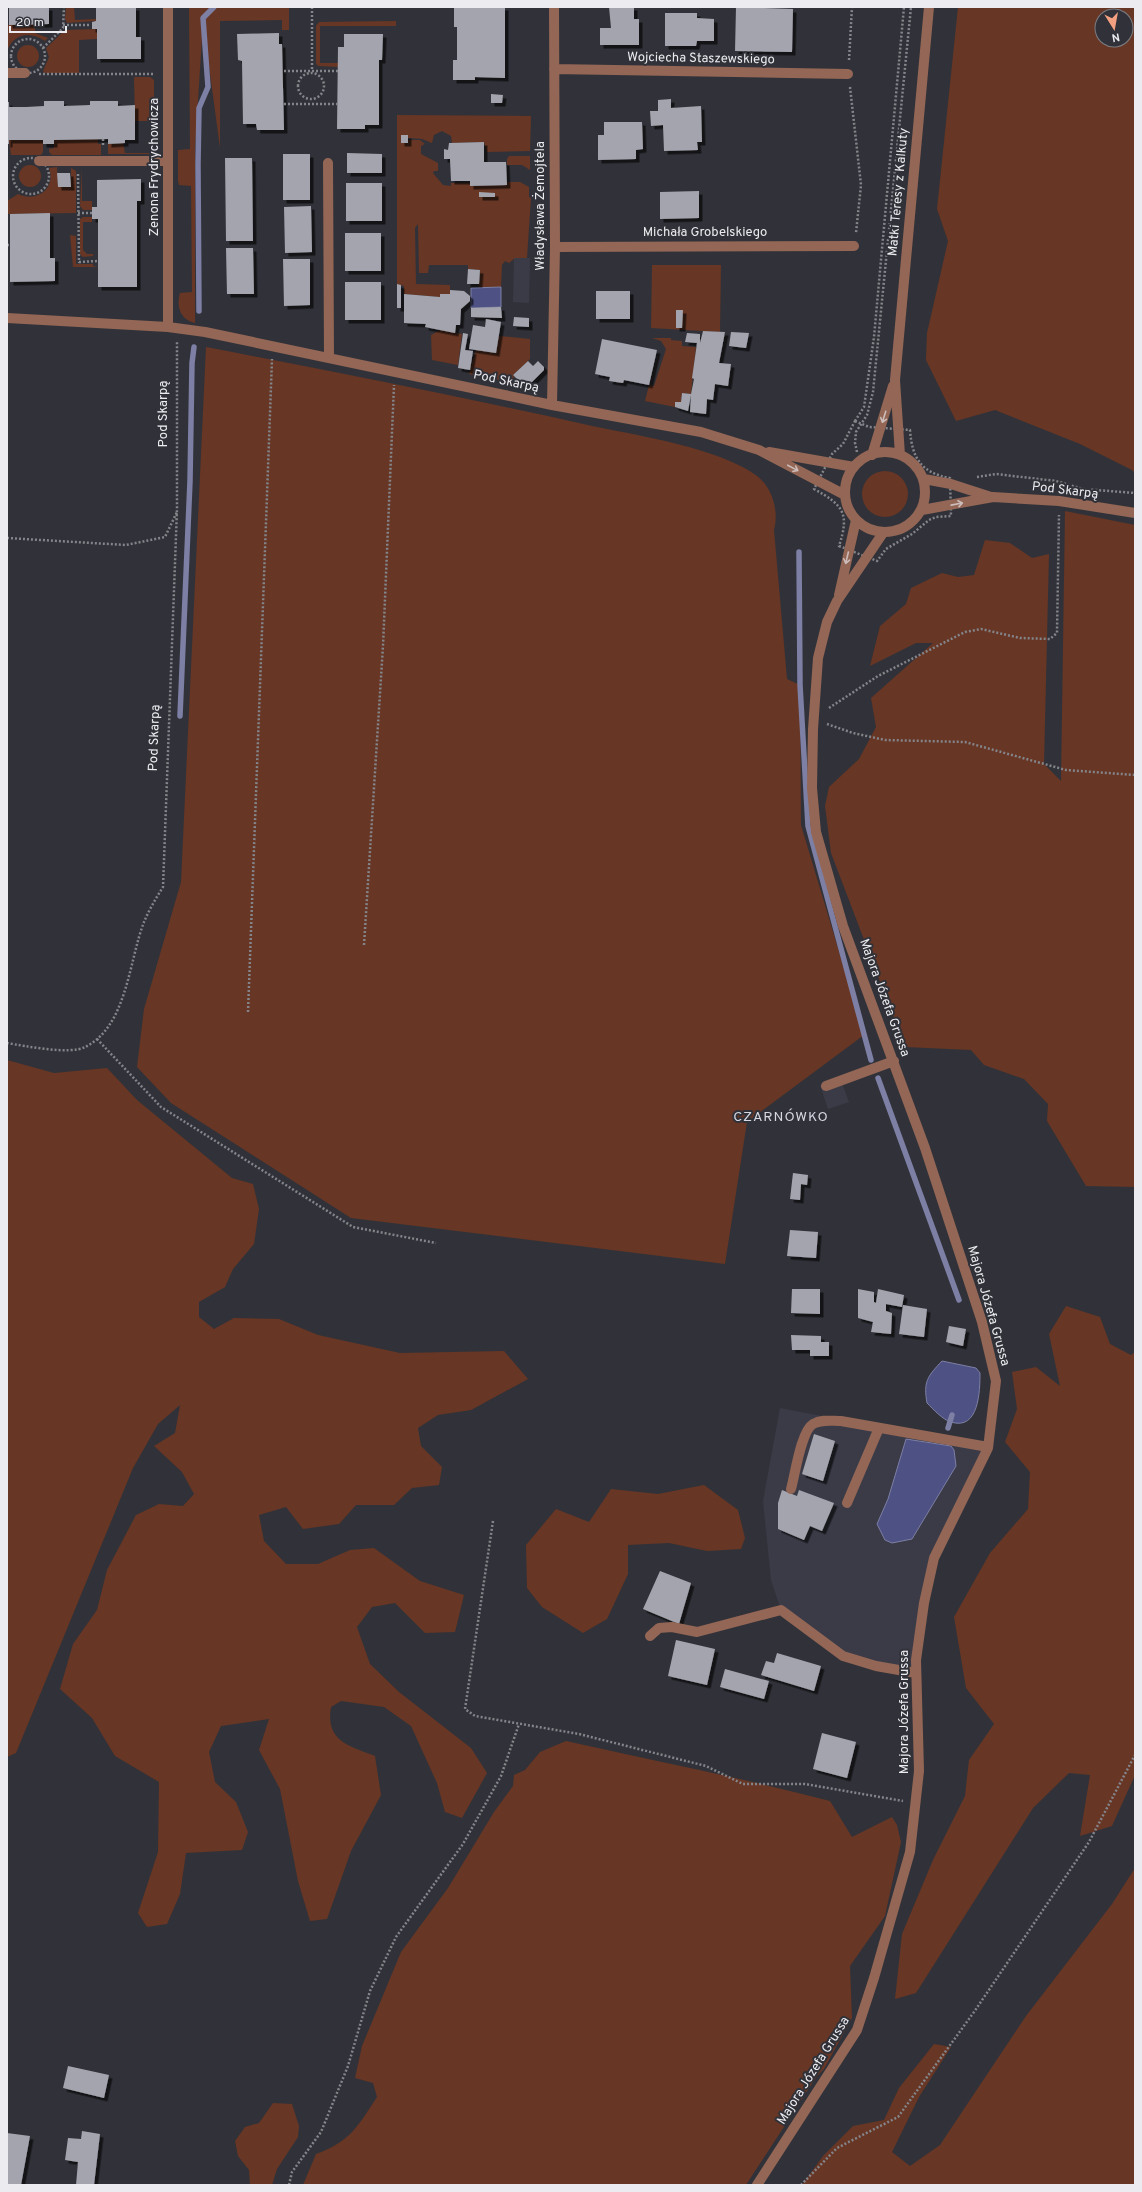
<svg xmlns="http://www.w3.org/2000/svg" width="1142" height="2192" font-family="Overpass,sans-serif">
<defs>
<filter id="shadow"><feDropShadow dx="3.5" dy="3.5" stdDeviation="0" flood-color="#0009"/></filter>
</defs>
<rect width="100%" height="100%" fill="#313239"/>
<!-- built -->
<path fill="#3a3b47" d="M514,258H530L529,303L513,302Z
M840,1078L849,1102L828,1109L820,1085Z
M780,1408L988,1448L934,1558L916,1673L843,1656L781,1610L771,1580L763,1501Z"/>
<!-- green -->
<path fill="#673624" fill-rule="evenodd" d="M66,7H74L75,20L96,19V21L67,23L65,19Z
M189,7H289V30H282V20L220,21V148L203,21L195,149V323C180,320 176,306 180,293L192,292L191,186L179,185L178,181V150L190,149Z
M958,7H1135V473L1132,470L1080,444L995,410L956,421L926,360L927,333L948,241L937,209ZM1102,16H1126V40H1102Z
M396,21V26H320V63H338V67L318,66L316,64V26L319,22Z
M35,24V33L48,38L45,41C30,31 14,33 7,51V25Z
M97,29V39L79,40V73H45L43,71L49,57L46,48L65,30Z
M17 56a11 11 0 1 1 22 0a11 11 0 1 1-22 0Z
M134,77H150L154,80V121H135Z
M397,115L531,116L530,151L487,152L484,142L452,143L451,136L442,131L434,135L432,143L422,139L408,138V135L401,143H408V140H420L425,144L421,146V154L438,163V171H434L433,173L443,185L451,186V183H470L471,186L506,185L507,182H520L529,187V197L531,198L527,258H515L509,263L505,261L502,265L501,287H479L480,270L468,269V265H429L428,273H419L418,224L415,228L416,284L450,285V294H440V297L404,294V286L397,284ZM479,193H495V197H479Z
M98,139V144H101V155H52L49,152V149L54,148V140Z
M9,140H43V152L41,155H11Z
M123,143L125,153H154V154H108V144Z
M509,156H530V170L522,165H507V159Z
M19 176a11 11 0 1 1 22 0a11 11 0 1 1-22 0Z
M57,167L58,187H71V168L76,171V213L7,214V201L18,194C38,203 56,188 49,168Z
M82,169V201H92V210H83L80,206Z
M83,217H92V222H83V250L87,254H93V256L83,257L80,254V219Z
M70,235L76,236V264H93V266L98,267H73Z
M652,265H721L720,332L651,328Z
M440,330L462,334L458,365L432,360L431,335Z
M499,336L530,339V359L513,375L516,383L469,374L476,350L496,353Z
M652,338H671V340L682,341V346L696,347L691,394L682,393L681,402H675V407L645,401L649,385L654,386L666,349L661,341Z
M206,347C335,372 464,397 592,426C637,435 722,449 757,476C773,488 779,512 774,530L787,679L800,685L801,825L864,1035L747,1122L725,1264L351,1218L171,1103L137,1067L144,1009L181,882Z
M862 494a23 23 0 1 1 46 0a23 23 0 1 1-46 0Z
M1065,511L1135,525V1187L1086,1186L1047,1121L1048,1104L1024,1079L984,1065L971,1050L905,1047L831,853L825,806L829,787L859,759L876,727L871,698L933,643H916L870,666L880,626L906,604L911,588L942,573L958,577L974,575L985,540L1010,543L1032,558L1049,554L1044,764L1061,781Z
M7,1060L54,1073L107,1068L137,1100L232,1178L253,1184L259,1209L254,1244L233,1269L225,1287L199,1302V1317L214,1329L234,1318L279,1319L318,1335L400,1353L504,1351L528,1379L471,1410L438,1415L418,1428L421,1446L442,1467L439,1485L412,1488L394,1505H356L339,1524L303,1529L286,1507L259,1515L264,1541L286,1564H318L350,1550L374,1548L420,1581L464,1595L455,1632L425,1633L395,1603L372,1607L357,1627L370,1664L399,1692L471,1748L487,1773L462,1818L445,1812L437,1783L411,1726L384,1707L341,1701L331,1707C325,1741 349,1746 375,1756L381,1795L351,1851L327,1919L310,1921L298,1881L280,1789L259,1750L269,1719L221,1726L209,1752L215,1782L236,1802L248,1832L242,1850L186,1853L180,1894L167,1924L147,1927L138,1913L158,1852L159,1782L115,1756L92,1718L60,1689L73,1644L97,1610L107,1570L136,1515L159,1504L183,1506L194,1494L182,1472L154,1446L175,1433L180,1405L158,1424L133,1468L16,1753L7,1757Z
M1066,1306L1100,1317L1110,1344L1131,1355L1135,1352V1775L1112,1826L1080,1836L1090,1775L1069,1773L1033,1808L916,1993L895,1999L902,1934L933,1860L965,1796L969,1760L994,1724L966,1688L954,1617L990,1553L1028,1509L1030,1472L1005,1442L1017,1409L1012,1372L1036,1367L1060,1386L1049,1334Z
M704,1485L738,1510L745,1538L741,1549L707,1551L669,1543L628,1545V1574L607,1619L583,1633L542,1607L527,1588L526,1545L556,1509L589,1522L611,1489L658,1494Z
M566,1741C654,1761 743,1778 830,1801L852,1837L892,1817L897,1825L901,1842L885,1916L850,1966L852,2018L824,2069L817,2076L746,2185H303L316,2154C350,2142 358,2126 377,2097L373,2083L355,2078L362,2046L401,1952L448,1888L494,1812L513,1786L514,1775L525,1770L540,1752Z
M1135,1868V2185H802L823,2156L853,2126L884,2120L899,2088L934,2044L951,2047L919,2097L892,2152L910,2166L940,2145L1026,2016L1112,1904Z
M273,2103L292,2104L299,2126L298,2137L277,2169L272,2185H250L249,2170L238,2156L235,2141L245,2127L259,2123Z"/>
<!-- water -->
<path fill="#4e5184" stroke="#7d7fa4" d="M501,287V307L471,308V288Z
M942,1361L976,1368L980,1373C980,1391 979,1431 951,1422C943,1420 933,1409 927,1403C923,1381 928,1376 942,1361Z
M906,1439L951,1446L954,1450L956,1466L912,1539L892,1543L885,1540L877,1524L888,1499Z"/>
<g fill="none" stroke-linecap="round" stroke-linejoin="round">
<!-- stream -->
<path stroke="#7d7fa4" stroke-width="5.5" d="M199,311L198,164L199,108L208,87L203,18L214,7
M799,552L800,685L808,826L871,1060
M180,716L190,481L192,363L194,347
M878,1078L959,1300
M948,1428L952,1415"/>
</g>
<!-- building -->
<path fill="#a3a4ad" filter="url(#shadow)" d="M9,7H49V24L9,25Z
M96,7H136V37H141V59H97V29H92V22L96,21Z
M454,7H505V78L475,77V80H453V60H457V27H454Z
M609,7H634V19H639V45H600V28H611Z
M736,7L793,9L792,52L735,51Z
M665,13H697V18L714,19V41H697L696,46H665Z
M279,33V44H282L284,130H257L256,124H243L242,61L238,60L237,34Z
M344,34H383L382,60H379V125H365V129H337L338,47H344Z
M491,94L503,95L502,103H491Z
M671,99V108L701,106L702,142H697L698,150L664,151L663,125L651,126L650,111H658V100Z
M44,101H64V106L90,105V101H118V106L135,105V140H125V143L108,144V139L54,140V144H43V140H9V144H7V102H9V107H26L44,106Z
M604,122H642L643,149L636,150V159L598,160V135H604Z
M401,135H408V143H401Z
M484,142V162H506L507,185L470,186V181H451L450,159H444V149L448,150L449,143Z
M347,153L382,154V173H347Z
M283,154H310V200H283Z
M225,158H252L253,241H226Z
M57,173H70L71,187H58Z
M141,179V201H137V287H98V219H92V207H97V180Z
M346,183H382V221H346Z
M699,191V218L660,219V192Z
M479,192L495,193V197H479Z
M311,206L312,252L285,253L284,207Z
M50,213V258H55V281L10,282V214Z
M345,233H381V271H345Z
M226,248H253L254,294H227Z
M283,259H310V305L284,306Z
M468,269L480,270L479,284H467Z
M345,282H381V320H345Z
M397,284L401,285V308H397Z
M450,290L464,291L470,296V301L461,309L460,325H456L455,333L425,327L426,324L404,323V294L440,297V294H450Z
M596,291H630V319H596Z
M501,307L502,318L471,317V308Z
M676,310H683L682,328H676Z
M514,317L529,318V327L513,326Z
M486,319L501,322L496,353L469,349L473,325L485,327Z
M703,331L725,332L719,363L731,364L728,386L715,384L713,400L707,399L706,414L690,412L691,395L688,411L675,407V402H681L682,393L691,394L694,379L692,378L697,343L685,342L687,333L700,334V343Z
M731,332L749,333L746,348L729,346Z
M463,333L468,334L465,350L473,351L470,370L458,368Z
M602,339L657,350L649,385L624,380L623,383L609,381L610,377L595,374Z
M528,361L533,366L538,361L544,367V370L530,384L525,386L519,385V381L513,375Z
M793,1173L808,1175L807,1185L801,1184L800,1200L790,1199Z
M790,1230L818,1232L816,1258L787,1256Z
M792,1289H820V1314L791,1313Z
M858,1289L874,1292V1302L876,1303L878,1289L904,1295L902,1307L886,1304V1311L892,1313L891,1334L871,1332L873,1322L858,1318Z
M903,1305L927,1309L924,1337L899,1334Z
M949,1326L966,1329L963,1346L946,1342Z
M791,1335L821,1336V1342H829V1356H810V1350H792Z
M814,1434L835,1441L823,1481L802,1474Z
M782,1490L797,1496L799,1490L834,1503L822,1531L810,1526L804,1540L778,1529V1503Z
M660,1571L691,1583L679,1624L643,1609Z
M676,1640L715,1649L707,1685L668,1676Z
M777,1653L821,1666L814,1691L761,1675L766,1661L774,1663Z
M725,1669L769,1681L764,1699L720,1687Z
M822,1733L856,1742L847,1778L813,1769Z
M68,2066L109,2075L104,2098L63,2088Z
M82,2131L100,2134L94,2185H76L78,2162L65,2160L68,2138L81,2139Z
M7,2133L30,2136L21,2185L7,2184Z"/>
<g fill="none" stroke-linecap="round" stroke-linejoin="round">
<!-- path -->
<path stroke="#84858b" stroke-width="2.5" stroke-dasharray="2 2" stroke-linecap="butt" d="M312,7V71H338
M63,25H91
M11 56a17 17 0 1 1 34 0a17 17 0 1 1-34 0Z
M43,48L63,28L64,7
M849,60L852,7
M284,71H312
M298 86a13 13 0 1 1 26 0a13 13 0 1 1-26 0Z
M39,74H154
M850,87L861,185L856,233
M284,104H338
M103,139V147
M13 176a18 18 0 1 1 36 0a18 18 0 1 1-36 0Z
M78,174L79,262L98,261
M78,213H92
M7,245H10
M855,421L869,427L910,430C912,459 922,473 950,478L951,516L936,517L929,520L912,534L886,549L877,561L839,546C850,513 843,505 814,489L832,454L843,444Z
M855,421L864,407L874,337L904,7
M857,452L855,443L856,432L867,415L873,392L911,7
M977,477L996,474L1056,481L1083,489L1135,493
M7,538L126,545L165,537L177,512
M829,708L878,676L965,632L981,629L1020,638L1050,639L1057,633L1059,515
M827,724L853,733L885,740L965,742L1066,770L1135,775
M364,945L383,646L394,385
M248,1012L272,359
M97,1039L161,1107L353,1227L436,1243
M7,1043C25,1046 70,1055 85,1047C127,1027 129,960 144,922C149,910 156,898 163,887L177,509V341
M493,1521L465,1709L475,1716L579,1734L706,1766L743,1784H805L903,1801
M289,2185L292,2172L321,2132L348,2066L370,1991L396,1937L463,1844L501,1776L519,1724
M801,2185L837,2148L898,2117L974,2012L1089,1842L1135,1755"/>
<!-- minor -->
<path stroke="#936655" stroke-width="10" d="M554,69L848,74
M7,73H25
M39,161H168
M328,163L329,357
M555,247L854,246
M7,318L168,327L205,332L552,405L701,432L759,450L845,495
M168,327V7
M552,405L555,247L554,7
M845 492a40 40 0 1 1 80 0a40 40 0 1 1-80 0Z
M769,452L854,467
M872,455L893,386
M900,455L895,380L929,7
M924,479L951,484L991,497
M922,510L993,497L1059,501L1135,513
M839,595L856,520
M826,1086L894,1061
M791,1489C795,1475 801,1431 813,1424C822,1419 831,1421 841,1421L988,1447
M847,1503L879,1428
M650,1636L659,1628L672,1627L697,1632L781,1610L843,1656L876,1666L916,1673
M757,2185L857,2030L874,1978L910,1852L919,1771L916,1660L924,1603L934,1558L988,1448L996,1381L982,1322L925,1148L843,926L816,832L812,788L813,729L818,658L827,622L837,601L883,533"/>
</g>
<!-- one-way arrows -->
<defs><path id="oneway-shaft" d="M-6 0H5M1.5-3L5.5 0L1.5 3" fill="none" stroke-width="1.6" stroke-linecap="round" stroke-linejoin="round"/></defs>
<g stroke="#ccbcba">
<use href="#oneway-shaft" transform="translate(884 417) rotate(107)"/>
<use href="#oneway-shaft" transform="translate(793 468) rotate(28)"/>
<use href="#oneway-shaft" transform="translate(957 504) rotate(-11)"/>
<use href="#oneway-shaft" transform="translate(847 558) rotate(103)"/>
</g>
<g text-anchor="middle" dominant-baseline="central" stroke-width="4" stroke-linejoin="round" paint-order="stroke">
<!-- street labels -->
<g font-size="13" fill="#ebebf0" stroke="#313239">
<text transform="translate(701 59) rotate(1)">Wojciecha Staszewskiego</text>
<text transform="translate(155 167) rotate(-90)">Zenona Frydrychowicza</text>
<text transform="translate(899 192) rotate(-85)">Matki Teresy z Kalkuty</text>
<text transform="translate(541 206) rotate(-90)">Władysława Żemojtela</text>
<text x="705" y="233">Michała Grobelskiego</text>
<text transform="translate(506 382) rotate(12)">Pod Skarpą</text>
<text transform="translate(164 414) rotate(-90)">Pod Skarpą</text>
<text transform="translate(1065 491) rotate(7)">Pod Skarpą</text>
<text transform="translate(155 738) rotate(-88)">Pod Skarpą</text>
<text transform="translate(884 998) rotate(70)">Majora Józefa Grussa</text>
<text transform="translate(988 1306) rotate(74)">Majora Józefa Grussa</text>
<text transform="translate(905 1712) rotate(-90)">Majora Józefa Grussa</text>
<text transform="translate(814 2071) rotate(-58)">Majora Józefa Grussa</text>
</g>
<!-- neighbourhood labels -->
<g font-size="14" letter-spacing="1" fill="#d7d8e1" stroke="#313239">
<text x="781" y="1117">CZARNÓWKO</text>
</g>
</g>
<!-- border -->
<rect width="1142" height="2192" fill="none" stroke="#ebebf0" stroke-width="16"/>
<!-- north arrow -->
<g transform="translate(1114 28) rotate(169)"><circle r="19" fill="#313239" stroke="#7b7c82"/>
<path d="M0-3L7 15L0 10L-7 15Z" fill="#f3a081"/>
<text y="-6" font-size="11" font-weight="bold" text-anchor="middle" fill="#ebebf0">N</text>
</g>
<!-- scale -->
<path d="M10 26v6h56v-6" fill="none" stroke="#ebebf0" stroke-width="2"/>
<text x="16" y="26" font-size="12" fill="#ebebf0" stroke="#313239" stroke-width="3" paint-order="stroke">20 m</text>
</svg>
